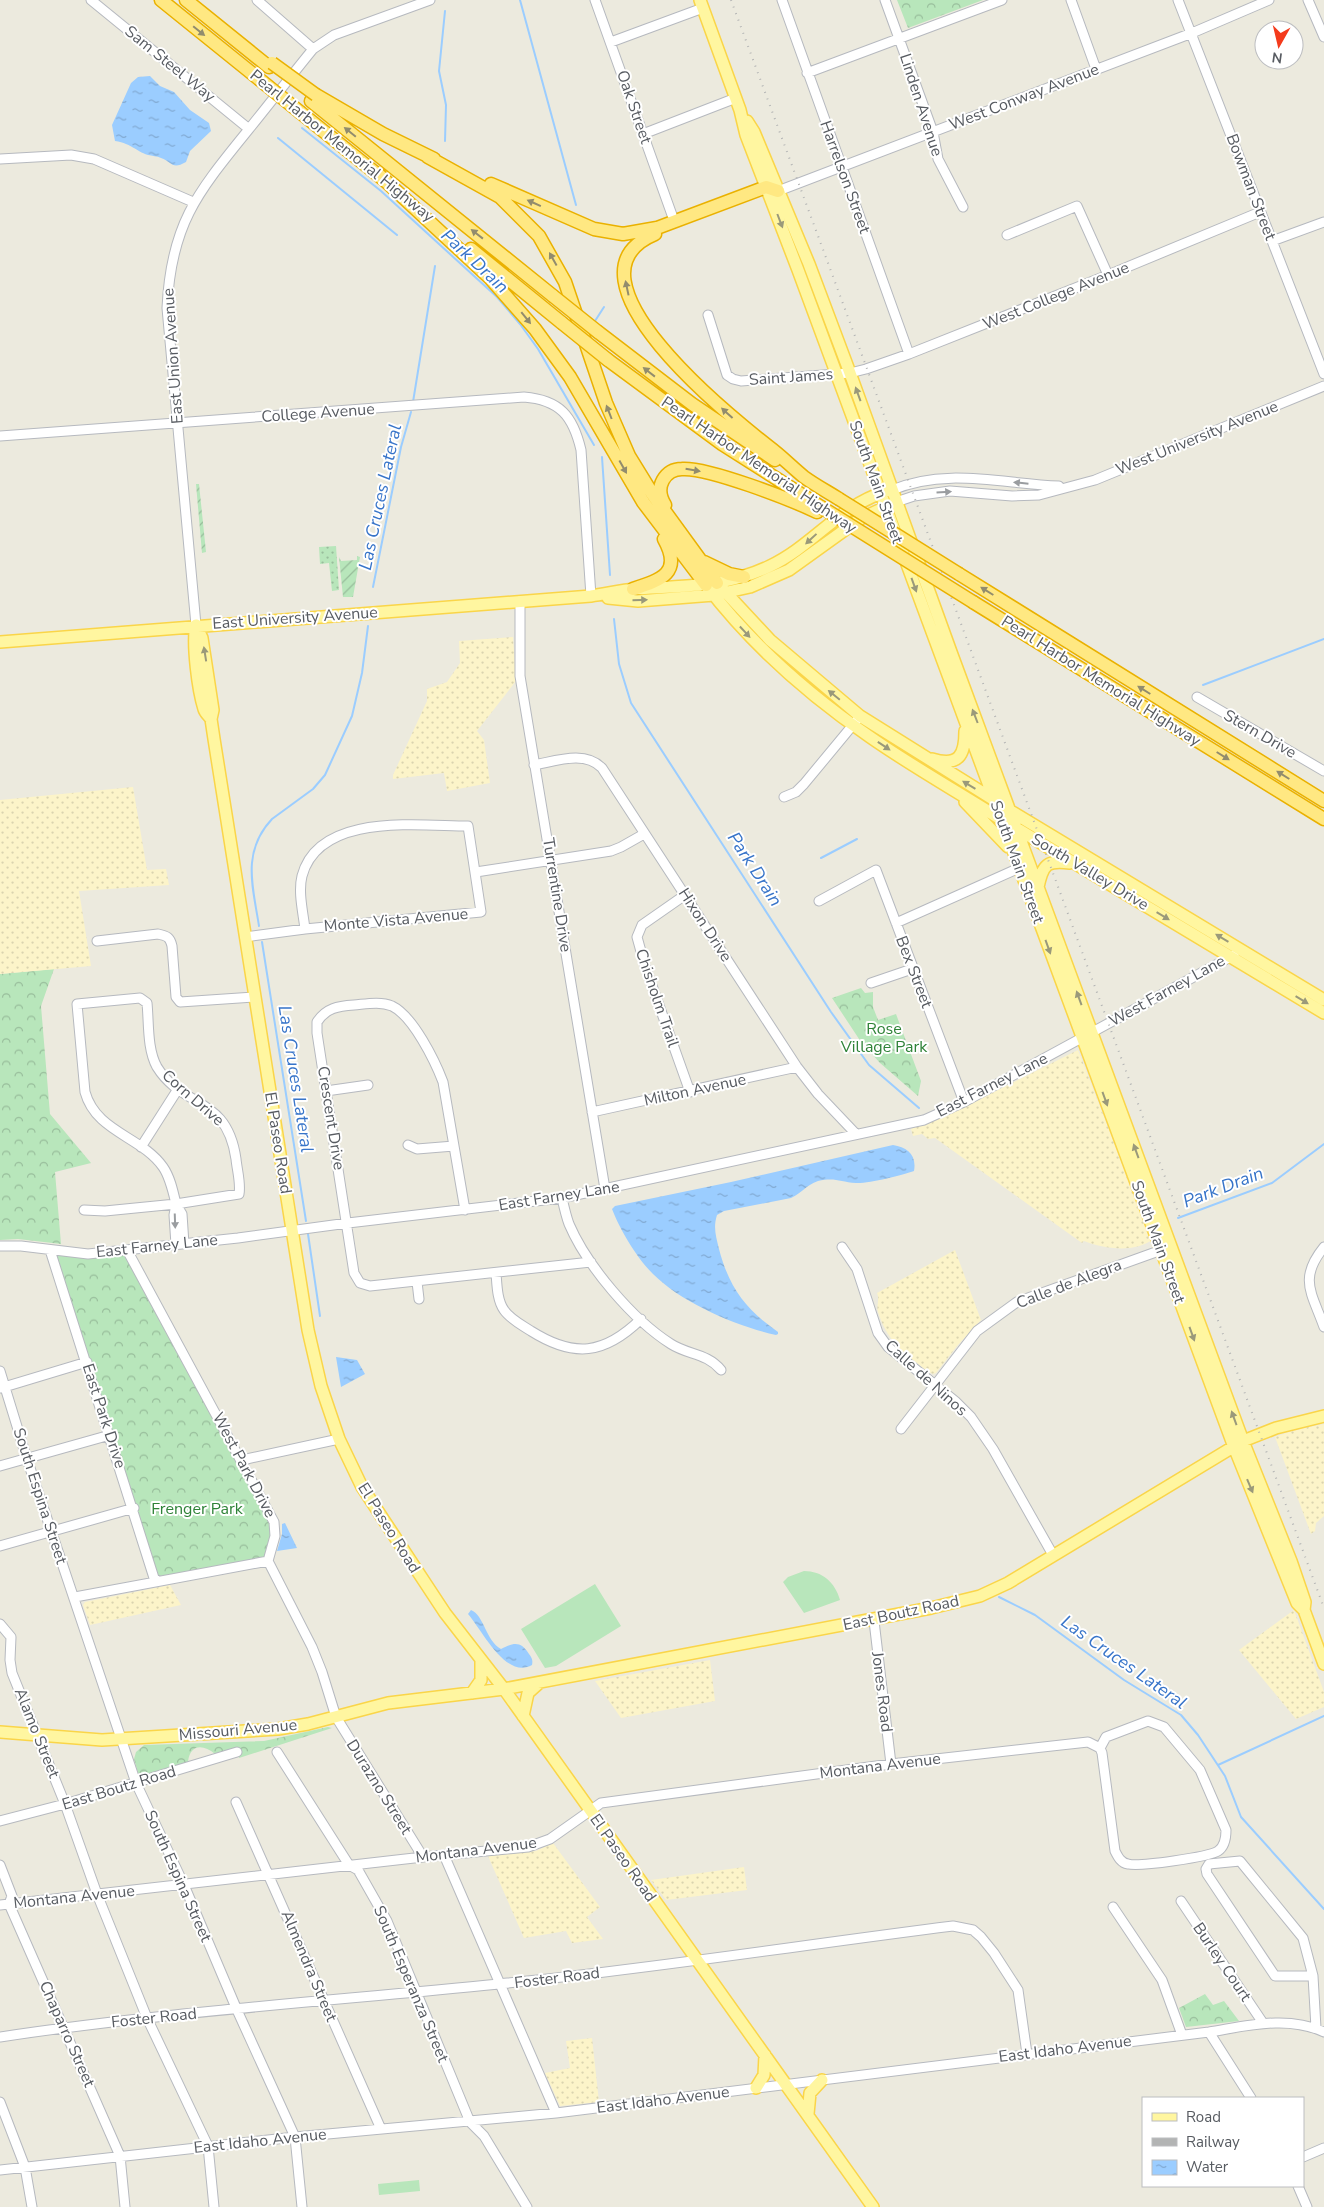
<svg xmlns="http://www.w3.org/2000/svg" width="1324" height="2207" font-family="'Nunito Sans',sans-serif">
<defs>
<pattern id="grass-dots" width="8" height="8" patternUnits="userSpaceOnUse" patternTransform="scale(1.25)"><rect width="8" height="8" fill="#b8e6bb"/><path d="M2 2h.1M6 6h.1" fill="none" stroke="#98bd9b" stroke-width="1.8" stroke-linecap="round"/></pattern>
<pattern id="forest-crowns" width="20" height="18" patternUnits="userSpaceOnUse" patternTransform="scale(1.25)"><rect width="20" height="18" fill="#b8e6bb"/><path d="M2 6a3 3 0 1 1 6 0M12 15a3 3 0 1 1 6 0" fill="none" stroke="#98bd9b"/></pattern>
<pattern id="sand-dots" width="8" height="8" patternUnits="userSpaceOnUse" patternTransform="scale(1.25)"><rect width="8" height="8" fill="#fcf4c9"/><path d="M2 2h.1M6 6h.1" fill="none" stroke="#dad3af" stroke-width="1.8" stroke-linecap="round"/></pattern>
<pattern id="garden-furrows" width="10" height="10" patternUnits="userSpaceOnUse" patternTransform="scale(1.25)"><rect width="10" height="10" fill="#b8e6bb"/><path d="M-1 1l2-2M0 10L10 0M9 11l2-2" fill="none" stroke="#98bd9b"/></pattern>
<pattern id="water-ripples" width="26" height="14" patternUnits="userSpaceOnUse" patternTransform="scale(1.25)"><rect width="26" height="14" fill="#9bcdff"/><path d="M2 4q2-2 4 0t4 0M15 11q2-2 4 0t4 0" fill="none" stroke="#81a9d2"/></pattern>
</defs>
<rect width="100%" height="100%" fill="#eceade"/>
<!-- grass -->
<path fill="url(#grass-dots)" d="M336,546L339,590L332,591L329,563L320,564L319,547Z"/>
<!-- forest -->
<path fill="url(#forest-crowns)" d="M897,0H983L908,28Z
M54,969L41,1006L50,1114L91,1163L55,1172L61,1244L18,1239L0,1240V974Z
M861,988L865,993L873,992V1007L878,1020L896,1014L921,1081L918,1096L880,1063L861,1042L832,998Z
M50,1250H127L274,1522L268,1561L158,1581Z
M328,1727L332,1728L239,1758V1747L215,1754C203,1744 190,1744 188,1762L143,1776L138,1773L134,1759L136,1752L144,1745L264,1741Z
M1205,1994L1213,2005L1224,2001L1239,2021L1186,2027L1179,2008Z"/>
<!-- sand -->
<path fill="url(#sand-dots)" d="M513,637L516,681L477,731L484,740L490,783L447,791L444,773L393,779V775L427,701V689L447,682L460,663L459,641Z
M133,787L147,870L166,869L169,885L79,891L91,966L0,974V800Z
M1078,1050L1152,1240C1134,1253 1104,1249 1084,1241L1082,1243L935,1138L928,1139L922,1134L913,1136L911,1129L950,1114Z
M955,1250L981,1320L957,1346L936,1373L933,1374C926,1371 920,1365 914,1361C896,1347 885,1334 878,1312C876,1305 880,1300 877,1293Z
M1324,1424V1516L1316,1523L1315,1531L1311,1534L1275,1437L1294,1430Z
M170,1585L181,1605L90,1625L83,1605L85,1602Z
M1294,1610L1324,1692V1707L1296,1719L1239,1650Z
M710,1660L715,1701L621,1718L595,1681Z
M553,1843L600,1907L587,1917L603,1939L572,1943L566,1931L524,1938L488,1856L536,1851Z
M744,1867L747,1890L666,1900L651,1880Z
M592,2038L599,2102L560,2106L545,2073L570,2068L566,2041Z"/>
<!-- garden -->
<path fill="url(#garden-furrows)" d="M196,484H199L206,552L202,553Z
M357,556L360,557L353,597H343L339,557L341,561L357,560Z"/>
<!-- pitch -->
<path fill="#b8e6bb" d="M804,1571C822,1571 835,1582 840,1600L804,1613L783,1582L788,1577Z
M595,1584L621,1626L556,1666L545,1668L521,1629Z
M419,2180L420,2191L379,2195L378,2184Z"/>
<!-- water -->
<path fill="url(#water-ripples)" d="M150,76L160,86L174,92L190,110L209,123L211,131L190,151L186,162C172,170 172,162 161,158C157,156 152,156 148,155C135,151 133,144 115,141L112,125L131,83L138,77Z
M893,1145C907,1147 917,1155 914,1171C903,1175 867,1184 856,1183C840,1182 835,1177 818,1181C806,1185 802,1193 791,1198L724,1211L717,1215C713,1228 716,1236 719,1249C729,1287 745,1309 778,1332V1334L776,1335C736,1326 682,1303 653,1274C637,1258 620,1230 612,1209L615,1206L731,1182Z
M336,1357L357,1360L365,1374L341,1387Z
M285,1523L297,1548L277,1551L282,1534V1524Z
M471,1610C484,1615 486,1641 501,1649C514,1642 521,1641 529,1654C532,1658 533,1660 532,1665C506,1680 482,1630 468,1614Z"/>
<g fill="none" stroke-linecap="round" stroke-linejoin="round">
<!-- stream -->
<path stroke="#9bcdff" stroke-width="2" d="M520,0L576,205
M302,128L381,191L497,297L520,324L538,349L594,445
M278,138L397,235
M445,141L446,105L439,71L445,11
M595,321L604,307
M413,402L435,266
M602,457L610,575
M373,587L401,447L411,412
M614,619L619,664L631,703L831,1012L869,1065L919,1108
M1203,685L1324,639
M821,858L857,839
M259,926C253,887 241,852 272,819L313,789L325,775L352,716L362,673L368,626
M262,942L306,1221
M1178,1218L1272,1183L1324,1144
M308,1234L320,1316
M999,1597L1035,1615L1124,1680L1181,1715L1198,1735L1225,1776L1241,1817L1324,1909
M1218,1765L1324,1716"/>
<defs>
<path id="minor" d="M91,0L249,129
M257,0L313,49
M595,0L672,215
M782,0L909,354
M885,0L933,132L938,159L963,207
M1071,0L1096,69
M1178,0L1324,374
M1308,0L1324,37
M611,42L703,8
M807,73L1002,0
M643,134L736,98
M0,159L71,155L94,159L193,202
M778,191L1192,33L1269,0
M1007,235L1077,206L1108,275
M1272,241L1324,222
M708,315L727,375L733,379L741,381L850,373L866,369L909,354L1108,275L1260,212
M0,436L524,397C560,400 573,416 581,450L591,596
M892,490C947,467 1002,484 1059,486
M896,502L914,496L950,491L1012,496L1039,495L1095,480L1324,386
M520,601V676L605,1189
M196,625L167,308C171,223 198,192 249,129C270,103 291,76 313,49L334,35L430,0
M1197,697L1324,771
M534,765C556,761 585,750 602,768L797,1067L818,1094L856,1134
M784,797L796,792L804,784L857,720
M476,872L611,851L621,847L644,834
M685,895L642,925L637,937L645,966L690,1092
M819,901L876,870L964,1102
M896,923L1019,868
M245,937L305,929L481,912L468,826C419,826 319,812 302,876C298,892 303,912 305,929
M97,941L158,934C167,936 170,937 172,946L176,997L180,1002L254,997
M871,983L912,969
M326,1091L368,1085
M592,1112L797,1067
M408,1145L417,1149L454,1146
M141,1147L178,1089
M562,1198C564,1207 566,1216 569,1224C587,1266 633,1320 671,1344C688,1355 707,1353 721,1370
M84,1210L105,1211L176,1204L239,1194C241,1183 237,1170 236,1159C227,1095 183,1109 157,1067C147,1049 149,1023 147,1003L140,998L77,1004L85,1092C96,1132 141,1136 163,1167C170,1177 173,1191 176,1204
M465,1210L443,1082C435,1061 413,1016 392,1006C380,1001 366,1004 354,1005C338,1006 326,1008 317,1022V1033L354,1273L360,1283L370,1286L591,1262
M176,1245L174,1215L176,1204L182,1214L184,1244
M0,1246H21L88,1254L238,1238L348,1223L562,1198L924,1120L964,1102L1234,955
M842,1247L857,1269L878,1333L888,1347L955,1401L971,1417L993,1449L1053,1555
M1324,1247C1298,1279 1312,1293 1324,1327
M50,1250L154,1578L158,1581
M127,1250L274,1522L275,1536L268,1561L312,1647L322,1672L336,1717L423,1857
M496,1273C497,1285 497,1300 504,1310C510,1319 522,1325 531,1331C574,1358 604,1355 641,1319
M417,1282L419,1299
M0,1371L27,1459L136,1783L184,1885L237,2010L295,2137L302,2207
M1,1388L87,1362
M901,1429L977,1331L1017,1302L1167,1248
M242,1460L339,1439
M0,1466L110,1435
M0,1546L134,1508
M75,1597L268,1561
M874,1621L891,1764
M0,1624L11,1637L10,1660L12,1673L65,1804L97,1894L147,2018L208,2146L214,2207
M277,1752L349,1865L358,1870L387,1921L470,2122L484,2136L527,2207
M236,1802L381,2129
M0,1821L65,1804L237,1752
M444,1855L556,2113
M0,1865L12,1896L9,1904L120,2156L125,2207
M1181,1901L1263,2023
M0,1905L423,1857L528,1847L550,1839L601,1803L891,1764L1088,1742L1100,1748L1102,1753L1115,1851C1118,1857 1121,1863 1128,1864C1139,1867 1209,1857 1218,1851C1224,1847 1226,1838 1226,1830L1200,1770L1164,1727L1148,1721L1106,1737L1100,1748
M1113,1907L1162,1980L1182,2035
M1313,1976H1275L1207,1874L1206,1869L1209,1864L1240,1861L1303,1938L1313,1976L1316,2028
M1209,2032L1251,2098
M0,2037C165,2012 332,2001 499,1984C651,1969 801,1945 953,1926L973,1930L981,1937L994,1953L1018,1990L1027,2054
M0,2102L25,2167L32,2207
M1303,2157L1324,2148
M0,2170L295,2137L556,2113L1209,2032C1247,2026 1288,2015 1324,2032
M1298,2186L1307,2207"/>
<path id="major" d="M700,0L740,110L746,135L798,270L1234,1447L1297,1603L1304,1610
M747,121L754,132L809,264L850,373L951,652L1243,1441L1291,1561L1305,1602L1304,1610L1324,1664
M717,583L770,640L860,716L996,801
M706,585C751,644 809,695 870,737C913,767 958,792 1002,820
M608,598L638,601L714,595L750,587L789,570L860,519L892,504
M196,625L202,638L213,710L211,719L214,739L308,1330L321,1386L339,1439L362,1487L445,1613L504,1689L873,2207
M196,625C192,644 198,690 204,709C205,713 209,716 211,719
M0,642L591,596C606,594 621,590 636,589C682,586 727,587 770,566C814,545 837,507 887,491
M932,759C959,767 965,755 965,731
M965,802L1008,847
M1009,810L1324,1000
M1016,828L1324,1013
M1038,887C1043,864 1047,860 1070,863
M472,1693L481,1680V1661
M523,1716L528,1693L538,1684
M0,1732L102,1740L278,1729L308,1724L388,1703L504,1689L931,1608L980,1596L1008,1583L1243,1441L1276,1428L1324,1416
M756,2088L764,2075L765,2055
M808,2114L810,2093L822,2080"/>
<path id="highway" d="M161,0L259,79
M186,0L269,67
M316,95L383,134L434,159
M311,101L553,296
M301,113L383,179
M428,157L500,197L539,236L565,282L606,403L629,456L653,495L717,583
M378,174L490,278L535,329L570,377L643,502L706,585
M491,184L594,229L623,234L657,228L766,187L778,191
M655,234C553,276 732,418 769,447C781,456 792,467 804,477C815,485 828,492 839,499
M471,249L562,323
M598,332L692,404L775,460
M608,360L722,444L821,507
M665,505C660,497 658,489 663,480C667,473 674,469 682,469C708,467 792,500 817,512
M704,562L729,574L744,577
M959,574L1324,801
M633,589C661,580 683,573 664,539
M973,602L1324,819"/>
</defs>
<!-- minor casing -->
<use href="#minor" stroke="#b6b9bf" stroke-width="11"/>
<!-- major casing -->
<use href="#major" stroke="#fad549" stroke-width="14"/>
<!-- highway casing -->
<use href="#highway" stroke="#eab100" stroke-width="15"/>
<!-- minor -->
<use href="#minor" stroke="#fff" stroke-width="9"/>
<!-- major -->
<use href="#major" stroke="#fff6a0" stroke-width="11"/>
<!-- highway -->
<use href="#highway" stroke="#ffe882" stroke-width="12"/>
<!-- rail -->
<path stroke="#b3b4b4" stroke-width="2" stroke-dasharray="1 6" stroke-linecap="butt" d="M731,0L1324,1608"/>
<defs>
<path id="highway-bridge" d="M272,63L316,95
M259,79L301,113
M553,296L598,332
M562,323L608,360
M839,499L959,574
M821,507L973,602"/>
</defs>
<!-- highway-bridge casing -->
<use href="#highway-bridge" stroke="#eab100" stroke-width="15" stroke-linecap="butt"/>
<!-- highway-bridge -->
<use href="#highway-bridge" stroke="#ffe882" stroke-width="12"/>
</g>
<!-- one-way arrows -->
<defs><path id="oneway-solid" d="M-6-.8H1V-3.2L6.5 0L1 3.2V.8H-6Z" transform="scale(1.25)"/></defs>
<g fill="#928c6d">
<use href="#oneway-solid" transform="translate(199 31) rotate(39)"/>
<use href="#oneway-solid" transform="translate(350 132) rotate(-141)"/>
<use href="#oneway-solid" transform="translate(534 203) rotate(-156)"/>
<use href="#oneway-solid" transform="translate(477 234) rotate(-142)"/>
<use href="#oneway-solid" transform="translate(553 259) rotate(-119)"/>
<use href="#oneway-solid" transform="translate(627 288) rotate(-102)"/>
<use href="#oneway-solid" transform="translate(526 318) rotate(51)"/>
<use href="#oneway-solid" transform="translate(649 372) rotate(-142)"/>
<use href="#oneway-solid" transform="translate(609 412) rotate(-111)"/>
<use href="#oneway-solid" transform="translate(727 413) rotate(-138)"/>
<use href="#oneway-solid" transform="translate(623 467) rotate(61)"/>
<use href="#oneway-solid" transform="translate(693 470) rotate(10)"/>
<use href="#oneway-solid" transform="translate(987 591) rotate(-148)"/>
<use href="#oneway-solid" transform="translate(1144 690) rotate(-148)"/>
<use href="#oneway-solid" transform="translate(1223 756) rotate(32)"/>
<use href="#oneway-solid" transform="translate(1283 775) rotate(-148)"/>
</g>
<g fill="#9a997a">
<use href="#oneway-solid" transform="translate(780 221) rotate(69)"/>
<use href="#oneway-solid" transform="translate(858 394) rotate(-110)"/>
<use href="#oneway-solid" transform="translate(811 539) rotate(137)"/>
<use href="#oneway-solid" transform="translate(914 585) rotate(70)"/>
<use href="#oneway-solid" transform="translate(640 600) rotate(-1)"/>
<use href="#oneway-solid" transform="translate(745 632) rotate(47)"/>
<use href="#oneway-solid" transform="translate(205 654) rotate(-99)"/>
<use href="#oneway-solid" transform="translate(834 695) rotate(-141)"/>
<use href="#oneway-solid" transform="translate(975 716) rotate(-111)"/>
<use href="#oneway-solid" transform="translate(884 746) rotate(34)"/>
<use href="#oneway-solid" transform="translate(969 785) rotate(-149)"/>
<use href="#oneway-solid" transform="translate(1163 916) rotate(31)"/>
<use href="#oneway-solid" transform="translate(1222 938) rotate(-149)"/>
<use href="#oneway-solid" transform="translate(1048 947) rotate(70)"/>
<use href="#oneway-solid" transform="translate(1079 998) rotate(-110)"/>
<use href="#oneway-solid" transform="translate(1302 1000) rotate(31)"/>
<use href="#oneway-solid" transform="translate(1105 1099) rotate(70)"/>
<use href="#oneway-solid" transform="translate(1136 1151) rotate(-110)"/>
<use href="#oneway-solid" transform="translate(1192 1334) rotate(70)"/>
<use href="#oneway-solid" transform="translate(1234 1418) rotate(-110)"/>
<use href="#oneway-solid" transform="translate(1250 1486) rotate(67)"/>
</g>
<g fill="#9a9da0">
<use href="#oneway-solid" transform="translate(1021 483) rotate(-174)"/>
<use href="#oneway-solid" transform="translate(944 492) rotate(-4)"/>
<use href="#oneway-solid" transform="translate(175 1221) rotate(88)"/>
</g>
<g text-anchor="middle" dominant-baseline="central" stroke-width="4" stroke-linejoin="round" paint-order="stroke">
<!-- street labels -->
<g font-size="16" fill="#575b61" stroke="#fff">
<text transform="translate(170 64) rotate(39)">Sam Steel Way</text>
<text transform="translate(1024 97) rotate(-21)">West Conway Avenue</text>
<text transform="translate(921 105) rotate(72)">Linden Avenue</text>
<text transform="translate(634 107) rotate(71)">Oak Street</text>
<text transform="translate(342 146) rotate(39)">Pearl Harbor Memorial Highway</text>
<text transform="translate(845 177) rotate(70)">Harrelson Street</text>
<text transform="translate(1251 187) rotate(69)">Bowman Street</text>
<text transform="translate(1056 296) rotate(-22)">West College Avenue</text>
<text transform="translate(173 356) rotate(-94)">East Union Avenue</text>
<text transform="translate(791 377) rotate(-4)">Saint James</text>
<text transform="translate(318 413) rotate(-4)">College Avenue</text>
<text transform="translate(1197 438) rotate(-22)">West University Avenue</text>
<text transform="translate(759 465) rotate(34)">Pearl Harbor Memorial Highway</text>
<text transform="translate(876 482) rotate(70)">South Main Street</text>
<text transform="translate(295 618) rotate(-4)">East University Avenue</text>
<text transform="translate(1101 681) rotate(32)">Pearl Harbor Memorial Highway</text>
<text transform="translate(1260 734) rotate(30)">Stern Drive</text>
<text transform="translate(1017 862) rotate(70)">South Main Street</text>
<text transform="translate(1090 872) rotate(31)">South Valley Drive</text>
<text transform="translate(557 895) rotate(81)">Turrentine Drive</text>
<text transform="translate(396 920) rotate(-5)">Monte Vista Avenue</text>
<text transform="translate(705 925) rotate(57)">Hixon Drive</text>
<text transform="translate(914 972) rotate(69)">Bex Street</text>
<text transform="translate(1167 991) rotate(-29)">West Farney Lane</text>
<text transform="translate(657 998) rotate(71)">Chisholm Trail</text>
<text transform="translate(992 1085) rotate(-27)">East Farney Lane</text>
<text transform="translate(695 1090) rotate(-12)">Milton Avenue</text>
<text transform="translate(193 1098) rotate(41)">Corn Drive</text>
<text transform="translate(331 1118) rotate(81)">Crescent Drive</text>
<text transform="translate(278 1143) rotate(81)">El Paseo Road</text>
<text transform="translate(559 1196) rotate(-9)">East Farney Lane</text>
<text transform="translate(1158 1242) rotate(70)">South Main Street</text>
<text transform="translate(157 1246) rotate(-6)">East Farney Lane</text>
<text transform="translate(1069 1284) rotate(-21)">Calle de Alegra</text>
<text transform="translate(926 1378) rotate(42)">Calle de Ninos</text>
<text transform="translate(104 1416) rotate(72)">East Park Drive</text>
<text transform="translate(244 1465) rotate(62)">West Park Drive</text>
<text transform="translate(40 1496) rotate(72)">South Espina Street</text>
<text transform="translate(389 1528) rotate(58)">El Paseo Road</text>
<text transform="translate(901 1613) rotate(-12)">East Boutz Road</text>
<text transform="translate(882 1692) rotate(83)">Jones Road</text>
<text transform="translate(238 1730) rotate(-5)">Missouri Avenue</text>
<text transform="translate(37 1733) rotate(68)">Alamo Street</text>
<text transform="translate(880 1766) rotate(-7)">Montana Avenue</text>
<text transform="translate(379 1787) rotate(58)">Durazno Street</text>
<text transform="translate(119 1788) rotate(-17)">East Boutz Road</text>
<text transform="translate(476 1850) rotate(-7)">Montana Avenue</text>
<text transform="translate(623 1858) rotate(55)">El Paseo Road</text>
<text transform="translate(178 1876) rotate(66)">South Espina Street</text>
<text transform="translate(74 1897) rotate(-6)">Montana Avenue</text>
<text transform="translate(1222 1962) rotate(56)">Burley Court</text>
<text transform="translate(309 1966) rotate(67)">Almendra Street</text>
<text transform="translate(557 1978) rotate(-7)">Foster Road</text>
<text transform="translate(411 1984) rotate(67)">South Esperanza Street</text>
<text transform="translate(154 2018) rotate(-6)">Foster Road</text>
<text transform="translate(67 2034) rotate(66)">Chaparro Street</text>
<text transform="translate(1065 2049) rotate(-7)">East Idaho Avenue</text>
<text transform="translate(663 2100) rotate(-7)">East Idaho Avenue</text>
<text transform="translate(260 2141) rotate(-6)">East Idaho Avenue</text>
</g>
<!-- park labels -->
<g font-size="16" fill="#2e8237" stroke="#fff">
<text x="884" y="1029">Rose<tspan x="884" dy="18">Village Park</tspan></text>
<text x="197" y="1509">Frenger Park</text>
</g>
<!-- water labels -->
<g font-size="18" font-style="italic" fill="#3774c9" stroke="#fff">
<text transform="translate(475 261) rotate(43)">Park Drain</text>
<text transform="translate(380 497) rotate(-78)">Las Cruces Lateral</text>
<text transform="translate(755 869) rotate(57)">Park Drain</text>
<text transform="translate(296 1079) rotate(81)">Las Cruces Lateral</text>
<text transform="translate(1223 1187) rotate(-21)">Park Drain</text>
<text transform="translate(1124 1662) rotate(35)">Las Cruces Lateral</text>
</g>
</g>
<!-- legend -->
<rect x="1142" y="2097" width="162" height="90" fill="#ffffff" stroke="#bcbdc0"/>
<rect x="1152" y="2113" width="25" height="8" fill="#fff6a0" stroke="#bcbdc0"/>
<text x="1186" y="2122" font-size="15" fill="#575b61">Road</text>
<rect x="1152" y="2138" width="25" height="8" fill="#b3b4b4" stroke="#bcbdc0"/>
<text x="1186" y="2147" font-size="15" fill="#575b61">Railway</text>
<rect x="1152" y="2160" width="25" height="15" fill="url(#water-ripples)" stroke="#bcbdc0"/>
<text x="1186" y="2172" font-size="15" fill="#575b61">Water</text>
<!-- north arrow -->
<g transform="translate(1279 45) rotate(188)"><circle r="24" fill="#ffffff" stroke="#bcbdc0"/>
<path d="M0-4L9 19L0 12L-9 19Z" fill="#f43b1c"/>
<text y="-8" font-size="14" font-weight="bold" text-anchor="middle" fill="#575b61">N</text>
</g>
</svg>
